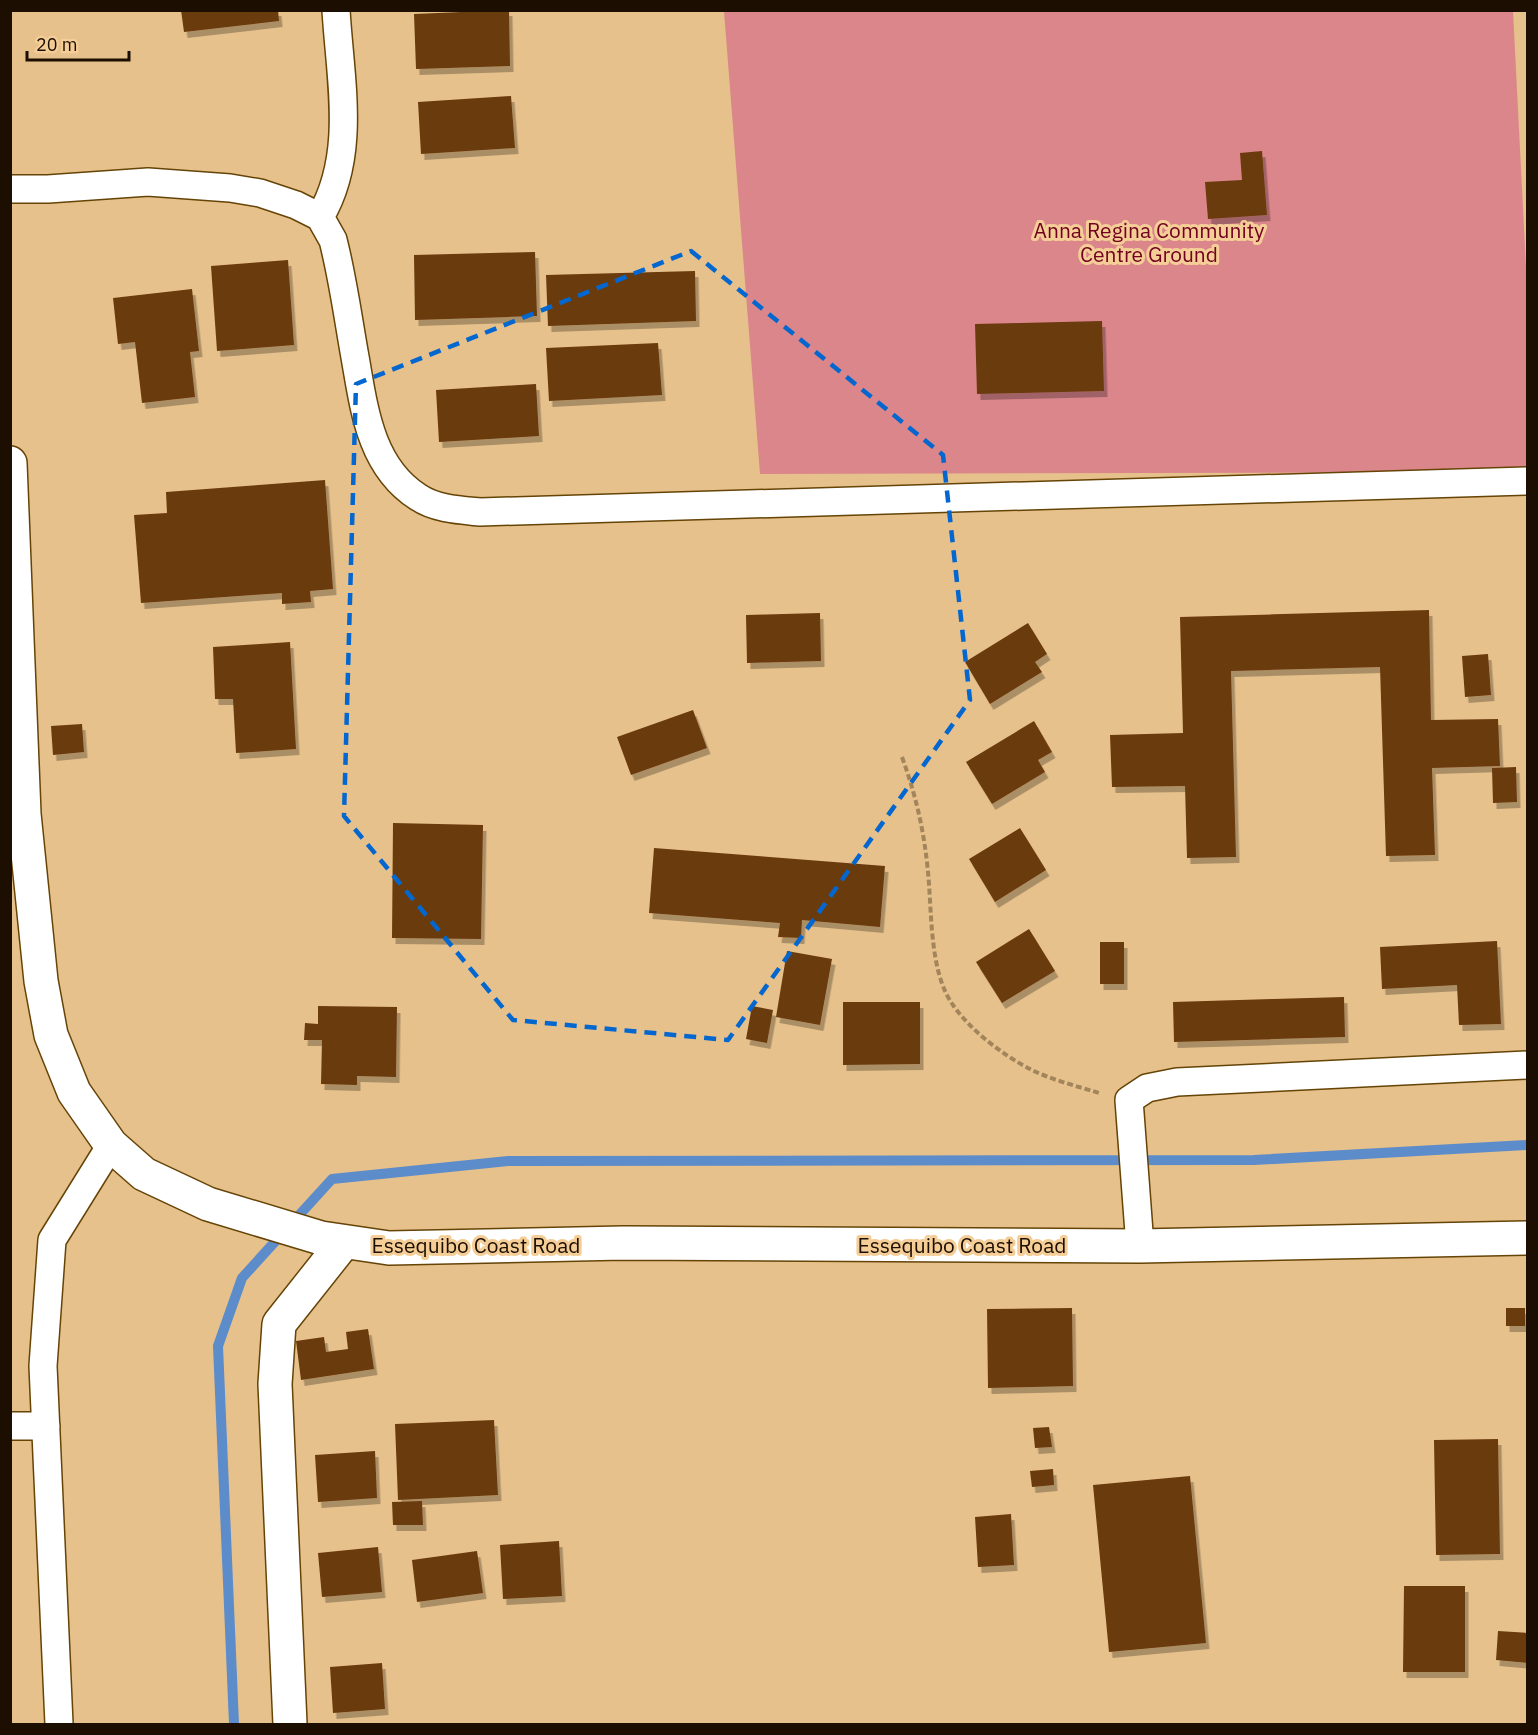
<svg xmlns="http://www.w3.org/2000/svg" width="1538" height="1735" font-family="'IBM Plex Sans',sans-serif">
<defs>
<filter id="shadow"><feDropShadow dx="3.5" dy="6" stdDeviation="0" flood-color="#0004"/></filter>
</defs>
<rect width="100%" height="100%" fill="#e7c18b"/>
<!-- green -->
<path fill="#da868b" d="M724,11H1513L1527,287V472L760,474Z"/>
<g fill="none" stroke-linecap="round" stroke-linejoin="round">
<!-- stream -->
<path stroke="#5d8ccb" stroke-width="10" d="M234,1724L218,1346L242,1278L332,1179L508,1161L1254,1160L1528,1145"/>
</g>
<!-- building -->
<path fill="#6b3a10" filter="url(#shadow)" d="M181,10H278L279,21L184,32Z
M509,10L510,66L416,69L414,14Z
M511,96L515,148L421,154L418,102Z
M1262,151L1267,215L1208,219L1205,182L1242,180L1240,153Z
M535,252L537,316L415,320L414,255Z
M288,260L294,345L217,351L211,266Z
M695,271L696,321L548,326L546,275Z
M192,289L199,351L190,352L195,397L142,403L135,342L118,344L113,298Z
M1102,321L1104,391L977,394L975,324Z
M658,343L662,395L549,401L546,348Z
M536,384L539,436L439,442L436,390Z
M325,480L333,589L310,591L311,602L282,604V593L141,603L134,515L167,513L166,492Z
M1429,610L1431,720L1498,719L1500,766L1432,768L1435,855L1386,856L1380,667L1231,671L1236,857L1187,858L1185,786L1112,787L1110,735L1183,733L1180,617Z
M820,613L821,661L747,663L746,615Z
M1028,623L1047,654L1035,662L1042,672L990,704L965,662Z
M290,642L296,749L236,753L233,699H215L213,647Z
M1488,654L1491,695L1465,697L1462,656Z
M693,710L707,748L631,775L617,737Z
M1034,721L1052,752L1038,760L1045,772L992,804L966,762Z
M82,724L84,752L53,755L51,726Z
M1516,767L1517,802L1493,803L1492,768Z
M393,823L483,825L481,939L392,938Z
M1020,828L1046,870L995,902L969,859Z
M654,848L885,866L880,927L802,920L801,938L778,937L780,923L649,913Z
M1029,929L1055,971L1002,1003L976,962Z
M1497,941L1501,1024L1459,1025L1457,985L1382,989L1380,947Z
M1100,942H1124V984H1100Z
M787,951L832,959L820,1025L776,1017Z
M1344,997L1345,1037L1174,1042L1173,1002Z
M843,1002H920V1064L843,1065Z
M318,1006L397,1007L396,1077L357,1076V1085L321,1084L322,1040H304L305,1023L318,1024Z
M752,1006L773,1010L767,1043L746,1039Z
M1072,1308L1073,1386L988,1388L987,1309Z
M1506,1308H1525V1326H1506Z
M368,1329L374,1369L301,1380L296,1341L324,1337L326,1352L348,1349L346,1332Z
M494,1420L498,1495L398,1500L395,1424Z
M1049,1427L1052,1447L1035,1448L1033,1428Z
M1498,1439L1500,1554L1436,1555L1434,1440Z
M375,1451L377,1498L318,1502L315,1455Z
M1053,1469L1054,1485L1032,1487L1030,1471Z
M1190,1476L1206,1643L1109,1652L1093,1485Z
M422,1501L423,1525H393L392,1502Z
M1011,1514L1014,1565L978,1567L975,1517Z
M559,1541L562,1596L503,1599L500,1545Z
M378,1547L382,1592L322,1597L318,1553Z
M477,1551L483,1593L417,1602L412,1560Z
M1404,1586H1465V1672H1403Z
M1498,1631L1528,1633V1663L1496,1660Z
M382,1663L385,1709L333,1713L330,1667Z"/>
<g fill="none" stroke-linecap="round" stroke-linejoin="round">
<defs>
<path id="minor" d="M10,189H48L148,182L230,188L260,193L296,205L320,217L333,240C343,279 348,318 355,357C364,408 370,466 418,497C436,509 459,510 480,512L1528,481
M320,217C357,155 340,79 336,10
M1140,1246L1129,1100L1147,1088L1177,1082L1528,1065
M10,1426H46
M59,1724L43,1366L52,1240L111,1145"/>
<path id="tertiary" d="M290,1724L275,1384L279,1324L344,1242"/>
<path id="primary" d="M10,463L24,814L41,981L51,1035L74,1092L111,1145L144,1174L208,1204L321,1238L389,1248L623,1243L1140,1246L1528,1238"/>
</defs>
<!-- minor casing -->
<use href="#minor" stroke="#654406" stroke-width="30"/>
<!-- tertiary casing -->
<use href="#tertiary" stroke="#654406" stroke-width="36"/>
<!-- primary casing -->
<use href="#primary" stroke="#654406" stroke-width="36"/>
<!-- path -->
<path stroke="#a3855c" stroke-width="4" stroke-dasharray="6 3" stroke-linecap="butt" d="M902,757C916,796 924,830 928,872C932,911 929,972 953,1005C971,1031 1003,1055 1030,1069C1051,1080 1077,1086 1099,1093"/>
<!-- minor -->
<use href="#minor" stroke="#fff" stroke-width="27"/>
<!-- tertiary -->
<use href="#tertiary" stroke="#fff" stroke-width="33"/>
<!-- primary -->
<use href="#primary" stroke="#fff" stroke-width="33"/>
</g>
<!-- marked area -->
<path fill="none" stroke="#0367cf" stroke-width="4.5" stroke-dasharray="12 8" stroke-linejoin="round" d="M691,251L943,455L970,700L728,1040L513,1020L344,816L356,384Z"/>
<g text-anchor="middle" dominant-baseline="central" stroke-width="6" stroke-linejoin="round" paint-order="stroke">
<!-- park labels -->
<g font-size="21" fill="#710120" stroke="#f5ce97">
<text x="1149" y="230">Anna Regina Community<tspan x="1149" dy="24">Centre Ground</tspan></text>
</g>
<!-- street labels -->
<g font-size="21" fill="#1c0e00" stroke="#f5ce97">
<text x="476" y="1245">Essequibo Coast Road</text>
<text x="962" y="1245">Essequibo Coast Road</text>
</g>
</g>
<!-- border -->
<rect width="1538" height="1735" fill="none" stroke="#1c0e00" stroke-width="24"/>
<!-- scale -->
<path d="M27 51v9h102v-9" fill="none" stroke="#1c0e00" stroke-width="3"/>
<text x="36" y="51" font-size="18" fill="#1c0e00" stroke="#f5ce97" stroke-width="4.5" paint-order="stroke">20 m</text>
</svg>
